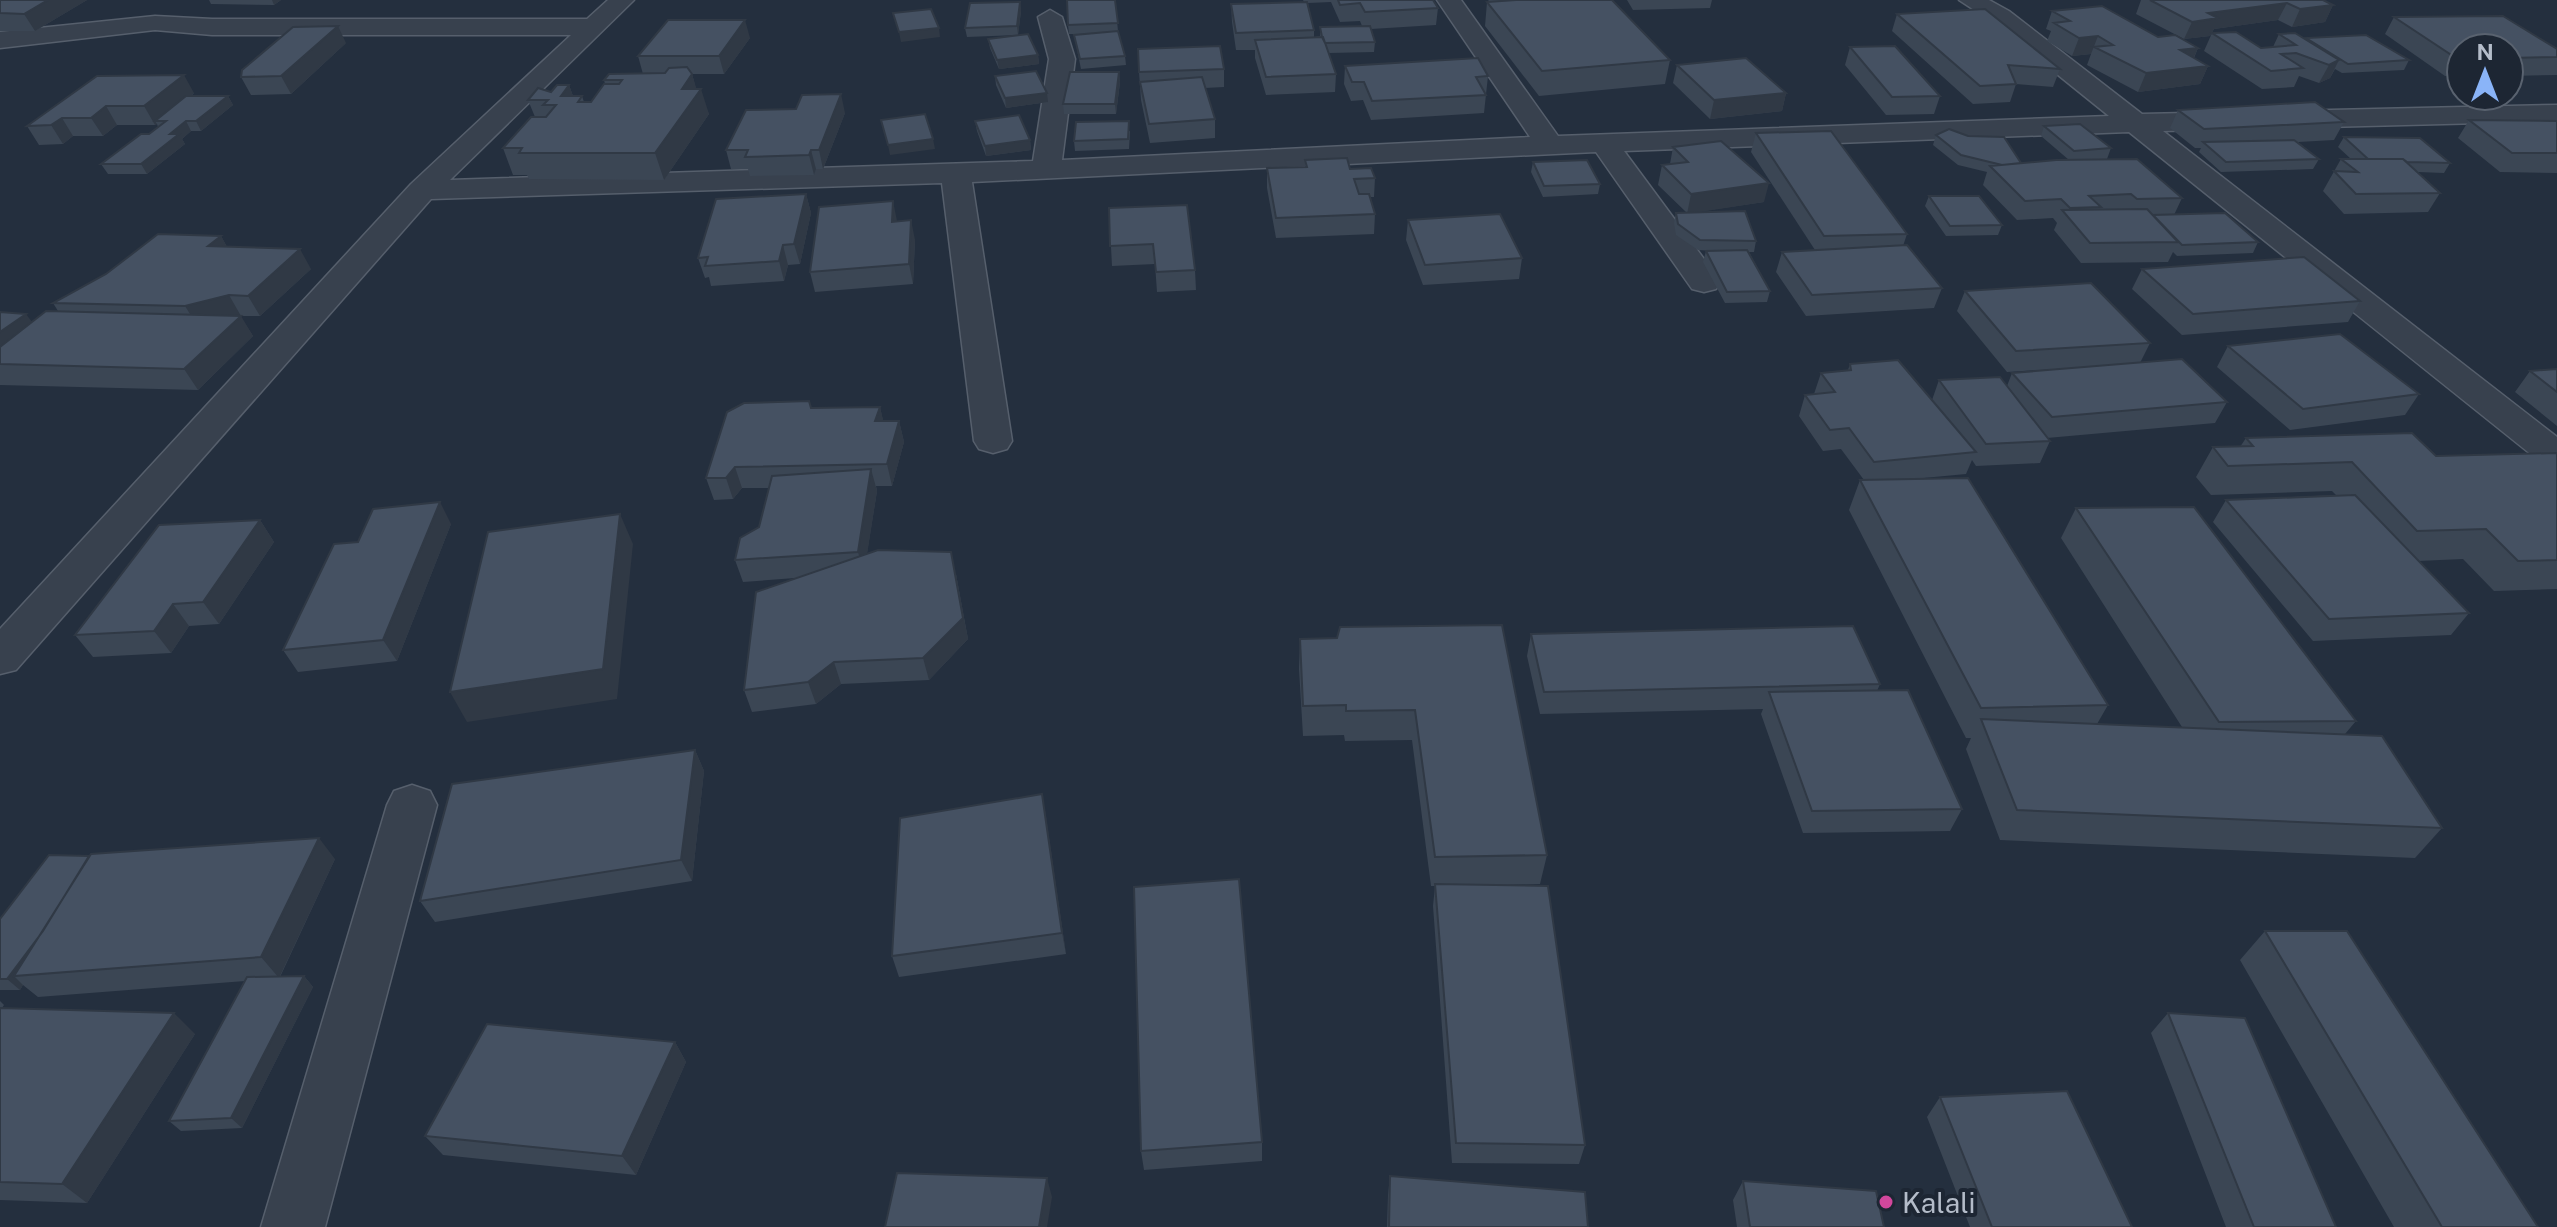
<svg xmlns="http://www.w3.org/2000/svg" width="2557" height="1227" font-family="'Public Sans',sans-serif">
<rect width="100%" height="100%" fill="#242f3e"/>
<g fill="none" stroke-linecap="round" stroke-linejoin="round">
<defs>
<path id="minor" d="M608,0H634L450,180L1033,161L1049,59L1038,17L1050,10L1062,17L1075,59L1062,160L1530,137L1437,0H1461L1558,136L2109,116L1991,21L1959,0H1989L2009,11L2142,114L2557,105V121L2163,131L2557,437V468L2543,464L2129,132L1624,151L1721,282L1716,289L1704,292L1692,289L1596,152L972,182L1012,441L1007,449L993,453L979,449L974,441L942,183L431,199L16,670L0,674V629L411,184L571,35H212L155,30L0,48V32L155,16L212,19H587Z
M412,785L430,791L437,805L325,1227H261L387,805L394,791Z"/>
</defs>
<!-- minor casing -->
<use href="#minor" stroke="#565f6c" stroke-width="3"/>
<!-- minor -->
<use href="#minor" fill="#38414e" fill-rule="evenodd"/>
</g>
<!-- wall -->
<path fill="#3b4654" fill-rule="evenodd" d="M0,0H87L35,31H0Z
M209,0H281L274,5L211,4Z
M1115,0L1118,31L1125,56L1126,65L1081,69L1074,35L1084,34H1069L1068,25Z
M1303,0H1433L1438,8L1436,25L1371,29L1375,42L1374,52L1329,53L1336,74L1335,92L1266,95L1255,58V50H1236L1232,22L1231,4L1304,2ZM1331,2L1340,22L1360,21L1362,26L1320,27V36L1314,37V30L1308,3Z
M1488,0H1612L1670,60L1665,84L1539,96L1485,26L1487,2H1490Z
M1627,0H1712L1710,8L1633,10Z
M2141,0H2323L2333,5L2325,22L2292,27L2278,20L2214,29L2210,36L2184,39L2136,14Z
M1020,2L1021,11L1018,35L967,37L965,28Z
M2052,11L2198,48L2194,58L2208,66L2200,84L2138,92L2087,65L2091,54L2072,56L2047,41L2051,31L2046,29Z
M1897,14L2060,69L2053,87L2016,84L2010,102L1973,104L1892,31Z
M2394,17L2557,49V75L2509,76V48H2461V76H2445L2385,34Z
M2212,33L2261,48L2273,47L2279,34L2305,40L2306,38L2409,60L2404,70L2342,73L2335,69L2330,78L2319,83L2299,76L2294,87L2262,89L2204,51Z
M750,38L724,74H692L696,89L709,114L664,180L529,179L527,175H513L503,148L535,117L528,100L569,85L573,96H582L584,102H591L605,84L604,80L643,74L638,56Z
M988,39L1038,55L1039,64L999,69L990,48Z
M346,43L291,94L251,95L241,77Z
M1850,47L1940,96L1934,114L1886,115L1845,65Z
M1677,65L1786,93L1782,111L1710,119L1673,83Z
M1345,66L1488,76L1484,113L1371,120L1363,100L1351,101L1344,84Z
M1224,69V87L1205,88L1215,119V138L1150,143L1141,100L1139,72Z
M1119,72L1120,82L1116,114H1064L1063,104Z
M97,76L194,93L191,96H228L233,105L201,131H191L182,139L185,144L147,174H108L101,164L149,134L158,127L157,124L155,125H117L103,136H73L63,144L39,145L27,126Z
M995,76L1048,102L1006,108L996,85Z
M2178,110L2344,122L2334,140L2298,142L2319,159L2313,169L2221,172L2199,152L2201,148H2195L2170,128Z
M845,113L823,169H816L814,175L750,176L748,169H731L726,150Z
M2469,120L2557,121V173L2500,172L2458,138Z
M975,121L1030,140L1031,150L986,156L977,131Z
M2044,126L2111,148L2107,159L2182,198L2174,215L2258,242L2253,253L2177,256L2173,252L2168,262L2081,263L2054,230L2057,223L2053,218L2017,220L1983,185L1987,172L1958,165L1933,145L1936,135L2021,163L2069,160L2041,136Z
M1130,131L1129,149L1075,151L1074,141Z
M1756,133L1907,234L1903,246L1942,288L1934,308L1806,316L1776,272L1782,252L1815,250L1751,152Z
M2344,137L2450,163L2444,173L2418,172L2440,193L2428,212L2344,214L2323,191L2341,159H2351L2338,147Z
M1673,147L1764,202L1696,212L1756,241L1754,252H1749L1770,291L1767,302L1725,303L1703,262L1706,251H1715L1698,250L1676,235L1674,223L1676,213L1686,212L1658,185L1662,165L1670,164Z
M1305,160L1350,169L1375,178L1374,197H1370L1375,214L1374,234L1276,238L1267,188V168L1305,167Z
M1533,162L1600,184L1598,194L1543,197L1531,172Z
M806,194L811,213L800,264L788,265L784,281L711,286L709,277L705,278L698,258Z
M1929,196L2002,225L1998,235L1946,236L1925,206Z
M1109,208L1195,270L1196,290L1157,292L1155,264L1112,266Z
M1408,220L1522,258L1519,279L1423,285L1406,240Z
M897,221L915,240L913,284L815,292L810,272Z
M221,236L227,247L311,269L260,316H240L253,336L198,390L0,385V312L32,322L58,311L53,303Z
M2142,269L2360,301L2348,322L2182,335L2132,289Z
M1965,291L2150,343L2140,363L2227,402L2215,423L2047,438L2050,441L2040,463L1976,466L1972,460L1966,474L1913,479L2108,705L2097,724L2182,727L2061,538L2076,508L2356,721L2345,734L2442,828L2415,858L2000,840L1966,749L1971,738H1966L1849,510L1860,480H1864L1841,449L1823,451L1799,416L1805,395L1814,394L1821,373L1848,370L1850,364L1932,400L1939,380L2007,386L2012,373L2088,367L2007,372L1957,311Z
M2228,346L2419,394L2405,415L2290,430L2217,367Z
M2557,369V426L2515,392L2530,371Z
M880,407L883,421H899L904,442L892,486H876L877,491L867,553L956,574L968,639L929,680L841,684L816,704L752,712L744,690L795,578L743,582L735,560L759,527L769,488H742L733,499L714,500L706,478L811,408Z
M2246,438L2436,456L2557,453V589L2494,591L2463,559L2418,561L2469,613L2451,635L2313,641L2213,522L2226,500L2336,495L2332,491L2211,495L2196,477L2213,447H2240Z
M260,520L274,542L219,624L189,626L171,653L93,657L75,635Z
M451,524L397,661L298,672L283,650L358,542Z
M1340,627L1547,855L1540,884L1502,885L1585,1145L1579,1164L1452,1163L1433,906L1435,886H1431L1412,740L1345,741L1344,735L1303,736L1299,669L1300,639L1337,638Z
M1531,634L1880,684L1877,691L1962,809L1950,831L1803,833L1761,714L1763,709L1540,714L1527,656Z
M695,750L704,771L692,881L435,922L420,901Z
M1042,794L1066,954L899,977L892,956Z
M335,859L280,977L304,976L313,987L242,1128L181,1131L169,1121L245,981L38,997L23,985L20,990H0V919Z
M2265,931L2538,1227H2394L2240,960Z
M0,1001L4,1005L2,1008L195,1034L87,1203L0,1200Z
M2168,1013L2336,1227H2226L2151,1033Z
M675,1042L686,1062L636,1175L443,1155L425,1136Z
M1940,1097L2132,1227H1970L1927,1117Z
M1262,1142V1161L1144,1170L1141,1151Z
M1390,1176L1588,1227H1387L1388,1195Z
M1743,1181L1884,1227H1737L1733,1200Z"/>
<!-- shaded-wall -->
<path fill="#303945" d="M48,0H87L35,31L24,14Z
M272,0H281L274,5Z
M1020,2L1021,11L1018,35L1017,26Z
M2287,3L2278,20L2214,29L2210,36L2184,39L2192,22L2208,13Z
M2333,5L2325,22L2292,27L2300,9Z
M745,20L750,38L724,74L719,56Z
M338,26L346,43L291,94L281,76Z
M939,28L940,37L901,42L899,32Z
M2098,36L2091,54L2072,56L2079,38Z
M2198,48L2190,66L2180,50Z
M1038,55L1039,64L999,69L997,60Z
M2339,60L2330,78L2319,83L2329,65Z
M2208,66L2200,84L2138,92L2146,73Z
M1119,72L1120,82L1116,114L1115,104Z
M692,74L698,94L701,89L709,114L664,180L655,153L682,89Z
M184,75L194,93L160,121H155L157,124L155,125L144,106Z
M569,85L578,110L561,96Z
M1047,93L1048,102L1006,108L1005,98Z
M1786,93L1782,111L1710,119L1714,100Z
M841,94L845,113L823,169L819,150Z
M228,96L233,105L201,131L196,121Z
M106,106L117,125L103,136L91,118Z
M62,118L73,136L63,144L51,125Z
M186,121L191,131L182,139L185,144L147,174L141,164L170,134Z
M933,139L935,149L890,155L888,145Z
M1030,140L1031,150L986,156L985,146Z
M811,150L816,169L814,175L809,155Z
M1769,183L1764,202L1687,214L1691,194Z
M806,194L811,213L800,264L794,244Z
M893,201L897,221L892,222Z
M911,220L915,240L913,284L909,264Z
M221,236L232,256L208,246Z
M783,245L788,265L784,281L779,261Z
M300,249L311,269L260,316L248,296Z
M229,295L241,316L198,327L185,306Z
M26,314L41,334L0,364V332Z
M241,316L253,336L198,390L184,369Z
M880,407L885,428L875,421Z
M899,421L904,442L892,486L887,464Z
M735,467L742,488L733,499L726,478Z
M871,469L877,491L864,574L858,552Z
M440,502L451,524L397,661L383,640Z
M620,514L633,544L617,699L467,722L450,692Z
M260,520L274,542L219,624L203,602Z
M951,552L968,639L929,680L923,658Z
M173,604L189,626L171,653L154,631Z
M834,662L841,684L816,704L808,682Z
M695,750L704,771L692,881L681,860Z
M1042,794L1046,816L1066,954L1062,933Z
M319,838L335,859L279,978L261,957Z
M98,856L14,976L23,985L20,990L7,979Z
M304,976L313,987L242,1128L231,1118Z
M174,1013L195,1034L87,1203L62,1184Z
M675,1042L686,1062L636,1175L622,1156Z
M1047,1178L1052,1197L1047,1227H1039Z"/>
<!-- building -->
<path fill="#455162" stroke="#303945" stroke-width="2" d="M0,0H48L24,14L0,13Z
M1067,0H1115L1118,23L1068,25Z
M1338,0H1433L1438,8L1365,12L1360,3L1340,5Z
M1516,0H1612L1670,60L1542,71L1487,2Z
M2150,0H2323L2333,5L2300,9L2287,3L2208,13L2218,18L2192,22Z
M1020,2L1017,26L965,28L970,3Z
M1307,2L1314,30L1236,33L1231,4Z
M2102,6L2158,37L2175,35L2198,48L2180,50L2208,66L2146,73L2094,47L2113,45L2098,36L2079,38L2054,23L2070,21L2052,11Z
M931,9L939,28L899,32L893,13Z
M1985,9L2060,69L2008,65L2016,84L1980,86L1897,14Z
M2503,16L2557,49V57L2509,58V48H2461V58H2456L2394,17Z
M668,20H745L719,56H638Z
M338,26L281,76L241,77L242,70L293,27Z
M1370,26L1375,42L1325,43L1322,37L1320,27Z
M1118,31L1125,56L1080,59L1074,35Z
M2236,32L2261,48L2296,45L2279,34L2295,33L2339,60L2329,65L2296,53L2281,54L2303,68L2271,71L2212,33Z
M1028,34L1038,55L997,60L988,39Z
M2366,35L2409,60L2348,64L2306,38Z
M1323,37L1336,74L1266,77L1255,40Z
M1220,46L1224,69L1139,72L1138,49Z
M1895,46L1940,96L1892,97L1850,47Z
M1478,58L1488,76L1476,77L1486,95L1372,101L1364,82H1352L1345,66Z
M1746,58L1786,93L1714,100L1677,65Z
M687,67L692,74L682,89H701L655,153H519L522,148H503L531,117H546L556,105H543L548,100H528L538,88L551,92L557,85H569L561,96H582L578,102H591L604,84H619L622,80H604L609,74L665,73L669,68Z
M1036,71L1047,93L1005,98L995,76Z
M1070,72H1119L1115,104H1063Z
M184,75L144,106H106L91,118H62L51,125L27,126L97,76Z
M1202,77L1215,119L1149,124L1140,82Z
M841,94L819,150H811L809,155L745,157L748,150H726L746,110L796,109L802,95Z
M186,96H228L196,121H186L170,134H179L141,164H101L141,134H149L166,121H155Z
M2315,102L2344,122L2204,129L2178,110Z
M925,114L933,139L888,145L881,120Z
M1019,115L1030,140L985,146L975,121Z
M2469,120L2557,121V153H2512Z
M1129,121L1128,139L1074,141L1076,122Z
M2080,124L2111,148L2074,151L2044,126Z
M1949,129L1968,136L2004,137L2021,163L2002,165L1961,155L1936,135Z
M1831,131L1907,234L1824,236L1756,133Z
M2344,137L2420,138L2450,163L2407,162L2403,159H2368Z
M2294,140L2319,159L2226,162L2203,142Z
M1721,141L1769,183L1691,194L1662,165L1688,162L1673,147Z
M1347,158L1350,169L1371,168L1375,178L1354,179L1359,194H1369L1375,214L1276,218L1267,168L1307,167L1305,160Z
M2137,159L2182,198L2137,199L2131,194L2089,196L2101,207L2070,208L2061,199L2025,201L1990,166L2056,160Z
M2341,159H2403L2440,193L2356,194L2334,171L2358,172Z
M1587,160L1600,184L1544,186L1533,162Z
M806,194L794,244L783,245L779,261L705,266L708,257L698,258L716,199Z
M1929,196H1979L2002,225L1950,226Z
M893,201L892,222L911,220L909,264L810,272L819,207Z
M1187,205L1195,270L1156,272L1153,244L1110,246L1109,208Z
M2147,209L2178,242L2090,243L2062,210Z
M1745,211L1756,241L1700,240L1678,224L1676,213Z
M2225,213L2258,242L2182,245L2153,215Z
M1500,214L1522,258L1425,265L1408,220Z
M158,234L221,236L208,246L300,249L248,296L229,295L185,306L53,303L106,274Z
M1907,245L1942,288L1812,295L1782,252Z
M1747,250L1770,291L1727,292L1706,251Z
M2304,257L2360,301L2193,314L2142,269Z
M2091,283L2150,343L2016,351L1965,291Z
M46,311L241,316L184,369L0,364V347Z
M0,312L26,314L0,332Z
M2340,334L2419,394L2303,409L2228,346Z
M2182,359L2227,402L2052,417L2012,373Z
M1898,360L1976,452L1874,462L1849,428L1830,430L1805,395L1835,392L1821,373L1851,370L1850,364Z
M2557,369V392L2530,371Z
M2000,377L2050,441L1986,444L1939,380Z
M809,401L811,408L880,407L875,421H899L887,464L735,467L726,478H706L727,412L744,403Z
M2412,433L2436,456L2557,453V560L2518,561L2486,529L2417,531L2352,462L2228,466L2213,447L2253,446L2246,438Z
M871,469L858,552L735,560L740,538L759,527L772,476Z
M1968,478L2108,705L1981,708L1860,480Z
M2355,495L2469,613L2329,619L2226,500Z
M440,502L383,640L283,650L334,544L358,542L373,509Z
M2194,507L2356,721L2219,722L2076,508Z
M620,514L603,669L450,692L488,532Z
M260,520L203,602L173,604L154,631L75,635L159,525Z
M878,550L951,552L963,618L923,658L834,662L808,682L744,690L756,592Z
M1502,625L1547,855L1435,857L1415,710L1346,711V705L1303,706L1300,639L1337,638L1340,627Z
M1853,626L1880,684L1544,692L1531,634Z
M1908,690L1962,809L1812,811L1769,692Z
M1981,719L2382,736L2442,828L2017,810Z
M695,750L681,860L420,901L452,784Z
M1042,794L1062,933L892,956L900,818Z
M319,838L261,957L14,976L91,854Z
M49,855L89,856L43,931L7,979H0V919Z
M1239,879L1262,1142L1141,1151L1134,887Z
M1435,884L1548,886L1585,1145L1456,1143Z
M2265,931H2347L2538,1227H2442Z
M304,976L231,1118L169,1121L247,977Z
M0,1008L174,1013L62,1184L0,1182Z
M2168,1013L2245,1018L2336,1227H2254Z
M487,1024L675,1042L622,1156L425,1136Z
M2067,1091L2132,1227H1992L1940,1097Z
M897,1173L1047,1178L1039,1227H885Z
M1390,1176L1585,1192L1588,1227H1389Z
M1743,1181L1876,1191L1884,1227H1750Z"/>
<!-- markers -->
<circle fill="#d1479c" stroke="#1d2633" stroke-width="3" cx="1886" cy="1202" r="8"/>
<g text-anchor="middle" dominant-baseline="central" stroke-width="8" stroke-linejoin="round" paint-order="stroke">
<!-- near-poi labels -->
<g font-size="28" fill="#b4bcc9" stroke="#1d2633" text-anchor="start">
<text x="1902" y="1202">Kalali</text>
</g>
</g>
<!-- north arrow -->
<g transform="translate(2485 72)"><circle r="38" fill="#1d2633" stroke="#59626f" stroke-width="2"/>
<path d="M0-6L14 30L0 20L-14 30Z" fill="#8ab4f8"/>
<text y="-12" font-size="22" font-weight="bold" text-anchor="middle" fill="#b4bcc9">N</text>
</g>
</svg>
